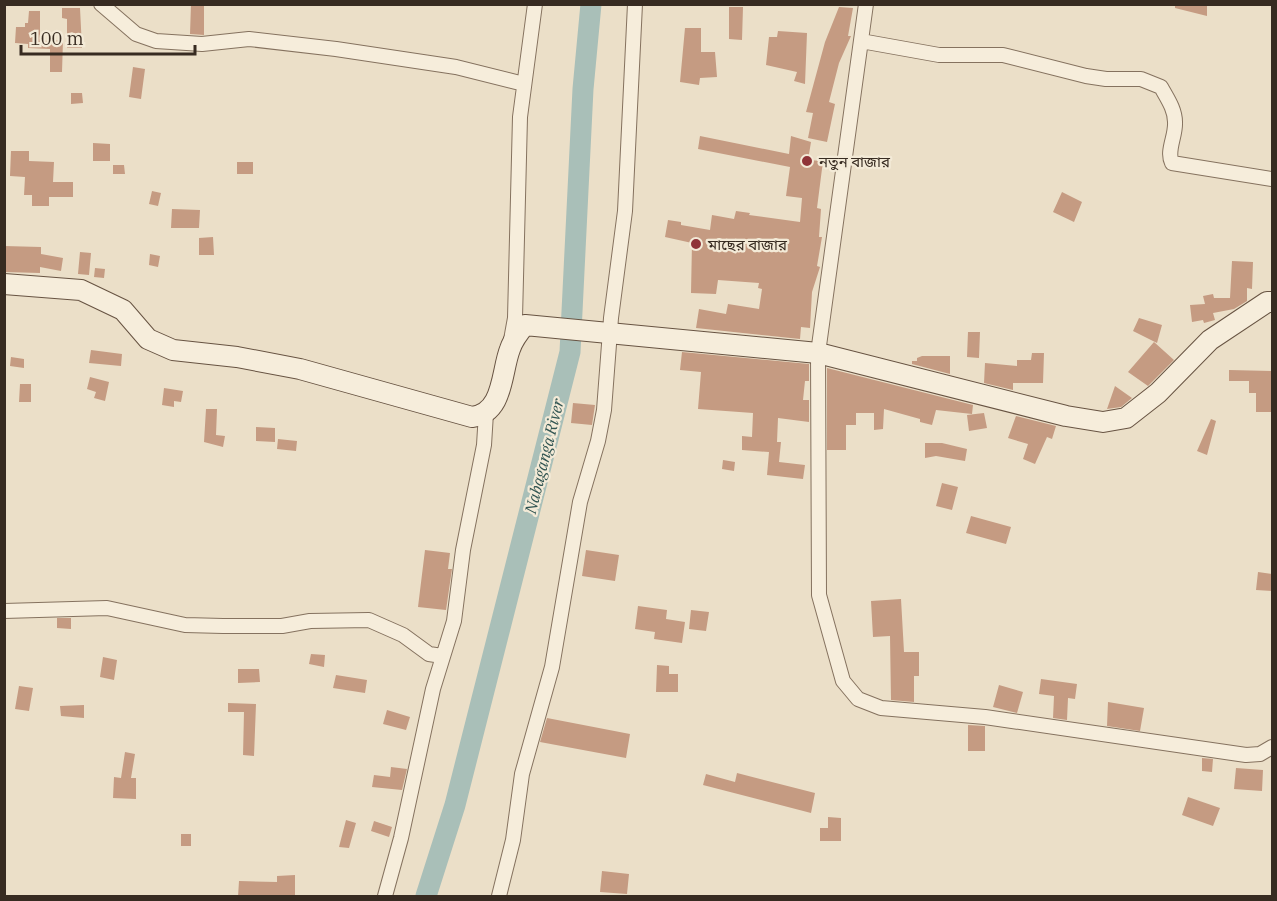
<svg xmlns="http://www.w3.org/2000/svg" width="1277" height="901" font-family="'IBM Plex Serif','Noto Sans Bengali',serif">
<rect width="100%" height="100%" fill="#ebdfc8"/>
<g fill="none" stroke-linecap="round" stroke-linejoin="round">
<!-- river -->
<path stroke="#a9bfb8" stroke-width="21" d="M426,896L455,805L570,352L583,89L591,4"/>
</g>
<!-- building -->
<path fill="#c59b82" d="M191,4H204V35L190,34Z
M1175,4H1207V16L1175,8Z
M729,7H743L742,40L729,39Z
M839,7L853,8L848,36H851L839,63L829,102L835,104L827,142L808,138L813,113L806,112L825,42Z
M62,8H80L82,48H67V19L62,18Z
M29,11H40V41L63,40L62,72H50V49L28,48V44L15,43L16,27H25V23H28Z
M685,28H701V52H715L717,77L700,78L699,85L680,82Z
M778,31L807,33L805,84L794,81L797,72L766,65L769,37H777Z
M133,67L145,69L141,99L129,97Z
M71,93H82L83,103L71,104Z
M700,136L789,154L791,136L811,142L808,160L823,161L817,208L821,209L819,237H822L817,266L820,267L812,292L810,328L801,327L800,339L696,328L699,309L726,314L728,304L759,309L762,289L758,288L759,283L718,280L716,294L691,293L692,243L665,237L668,220L681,222V225L710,230L712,215L734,219L736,211L750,213L749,215L800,222L802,198L786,196L790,167L698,149Z
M93,143L110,144V161H93Z
M11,151H29V161L54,162L53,182H73V197H49V206H32V195H24L25,177L10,176Z
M237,162H253V174H237Z
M113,165H124L125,174H113Z
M152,191L161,193L158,206L149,204Z
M1062,192L1082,202L1074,222L1053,212Z
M172,209L200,210L199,228H171Z
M213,237L214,255H199V238Z
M4,246L41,247V254L63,258L61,271L40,267V273L4,272Z
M80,252L91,253L89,275L78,274Z
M150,254L160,256L158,267L149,265Z
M1232,261L1253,262L1252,289L1247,288V301L1234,309L1213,313L1215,320L1204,323L1203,320L1192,322L1190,305L1205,304L1203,296L1213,294L1214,298H1230Z
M95,268L105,269L104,278L94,277Z
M1139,318L1162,325L1157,343L1133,331Z
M968,332H980L979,358L967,357Z
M1154,342L1174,360L1148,386L1128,372Z
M91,350L122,354L121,366L89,363Z
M682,352L809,364V381H805L803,400H809V422L778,418L777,442H781L779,462L805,465L803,479L767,475L769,452L742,450V436L752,437L753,413L698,409L701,372L680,370Z
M1032,353H1044L1043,383H1013V390L984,383L985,363L1017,366V360H1031Z
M922,356H950V374L912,364V361H917V358Z
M11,357L24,359V368L10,366Z
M827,368L973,405L972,414L936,410L932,425L920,422V419L884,409L883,429L874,430V413H856V425H846V450H827Z
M1229,370L1272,371V412H1256V393H1249V381H1229Z
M90,377L109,382L105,401L94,398L96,392L87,389Z
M20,384H31V402H19Z
M1115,386L1132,398L1121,407L1107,409Z
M164,388L183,391L181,402L174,401V407L162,405Z
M573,403L595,405L592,425L571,423Z
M206,409H217L216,435L225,436L223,447L204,442Z
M984,413L987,428L969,431L967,415Z
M1016,416L1056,426L1052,439L1047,437L1035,464L1023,459L1028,444L1008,438Z
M1211,419L1216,421L1207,455L1197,451Z
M256,427L275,428V442L256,441Z
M278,439L297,441L296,451L277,449Z
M925,443H942L967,449L965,461L936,456L925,458Z
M723,460L735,462L734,471L722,469Z
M942,483L958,487L952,510L936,506Z
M971,516L1011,527L1006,544L966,533Z
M425,550L450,553L448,569H452L446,610L418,607Z
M586,550L619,555L615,581L582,576Z
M1258,572L1272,574V591L1256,590Z
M901,599L904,652H919V676H914V702L891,700L890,636L873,637L871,601Z
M638,606L667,610L666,619L685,622L682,643L654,639L655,632L635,629Z
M691,610L709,612L706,631L689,629Z
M57,618H71V629L57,628Z
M311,654L325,655L324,667L309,664Z
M103,657L117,660L114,680L100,677Z
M657,665L669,666V674H678V692H656Z
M238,669H259L260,682L238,683Z
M336,675L367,680L365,693L333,688Z
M1041,679L1077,684L1075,699L1068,698L1067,720L1053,718L1054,696L1039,694Z
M999,685L1023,692L1017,713L993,707Z
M19,686L33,688L29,711L15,709Z
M1108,702L1144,708L1140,731L1107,726Z
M228,703L256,704L254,756L243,755L244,712H228Z
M84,705V718L61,716L60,706Z
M387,710L410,717L406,730L383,724Z
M547,718L630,734L626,758L540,742Z
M968,725L985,726V751H968Z
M125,752L135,754L131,778H136V799L113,798L114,777L121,778Z
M1202,758L1213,759L1212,772L1202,771Z
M391,767L407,769L402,790L372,787L374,775L390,777Z
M1236,768L1263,770L1262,791L1234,789Z
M737,773L815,793L811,813L703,785L706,774L735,782Z
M1188,797L1220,808L1213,826L1182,815Z
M828,817L841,818V841H820V828H828Z
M346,820L356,823L349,848L339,847Z
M374,821L392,827L389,837L371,831Z
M181,834H191V846H181Z
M602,871L629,874L627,894L600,892Z
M295,875V897H238L239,881L277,882V876Z"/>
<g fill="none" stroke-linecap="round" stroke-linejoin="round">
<defs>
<path id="street" d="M101,4L136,34L156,41L202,44L249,39L336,49L456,67L524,84
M866,4L818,353L819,595L843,681L858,699L881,708L985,717L1246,755L1260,754L1272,747
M861,41L939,55H1003L1086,76L1106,79H1141L1161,87C1167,98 1175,109 1175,122C1176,136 1166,151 1172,163L1272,179
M511,340L515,318L520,117L535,4
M4,611L107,608L185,625L223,626H282L310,621L369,620L403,635L429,654L442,656
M385,896L401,838L433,689L454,621L463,550L484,445L486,413
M499,896L513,840L522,774L552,667L580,502L598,441L604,410L611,318L625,211L635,4"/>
<path id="secondary" d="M4,284L81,290L123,310L148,339L173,350L237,357L300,369L472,417C504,413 501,372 510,349C513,340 519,332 525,325L818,353L1066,416L1103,422L1126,418L1158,393L1210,340L1267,302H1272"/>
</defs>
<!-- street casing -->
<use href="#street" stroke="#85725f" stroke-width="16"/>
<!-- secondary casing -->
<use href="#secondary" stroke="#675342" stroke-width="22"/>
<!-- street -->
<use href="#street" stroke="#f6eddb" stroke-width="14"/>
<!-- secondary -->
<use href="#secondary" stroke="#f6eddb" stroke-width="20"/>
</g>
<!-- markers -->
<g fill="#8f3438" stroke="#f3ead7" stroke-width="2">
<circle cx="807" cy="161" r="6"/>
<circle cx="696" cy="244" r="6"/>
</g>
<g text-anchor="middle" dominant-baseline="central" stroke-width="4.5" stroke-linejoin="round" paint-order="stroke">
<!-- poi labels -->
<g font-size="15" fill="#372b21" stroke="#f3ead7" text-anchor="start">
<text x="819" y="161">নতুন বাজার</text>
<text x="708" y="244">মাছের বাজার</text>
</g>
<!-- water labels -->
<g font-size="16" font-style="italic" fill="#325552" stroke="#f3ead7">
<text transform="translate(544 456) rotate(-76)">Nabaganga River</text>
</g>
</g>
<!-- border -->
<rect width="1277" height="901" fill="none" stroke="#372b21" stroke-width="12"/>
<!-- scale -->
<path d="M21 45v9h174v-9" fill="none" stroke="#372b21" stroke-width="3"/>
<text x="30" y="45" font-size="18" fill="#372b21" stroke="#f3ead7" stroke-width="4.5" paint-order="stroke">100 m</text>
</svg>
